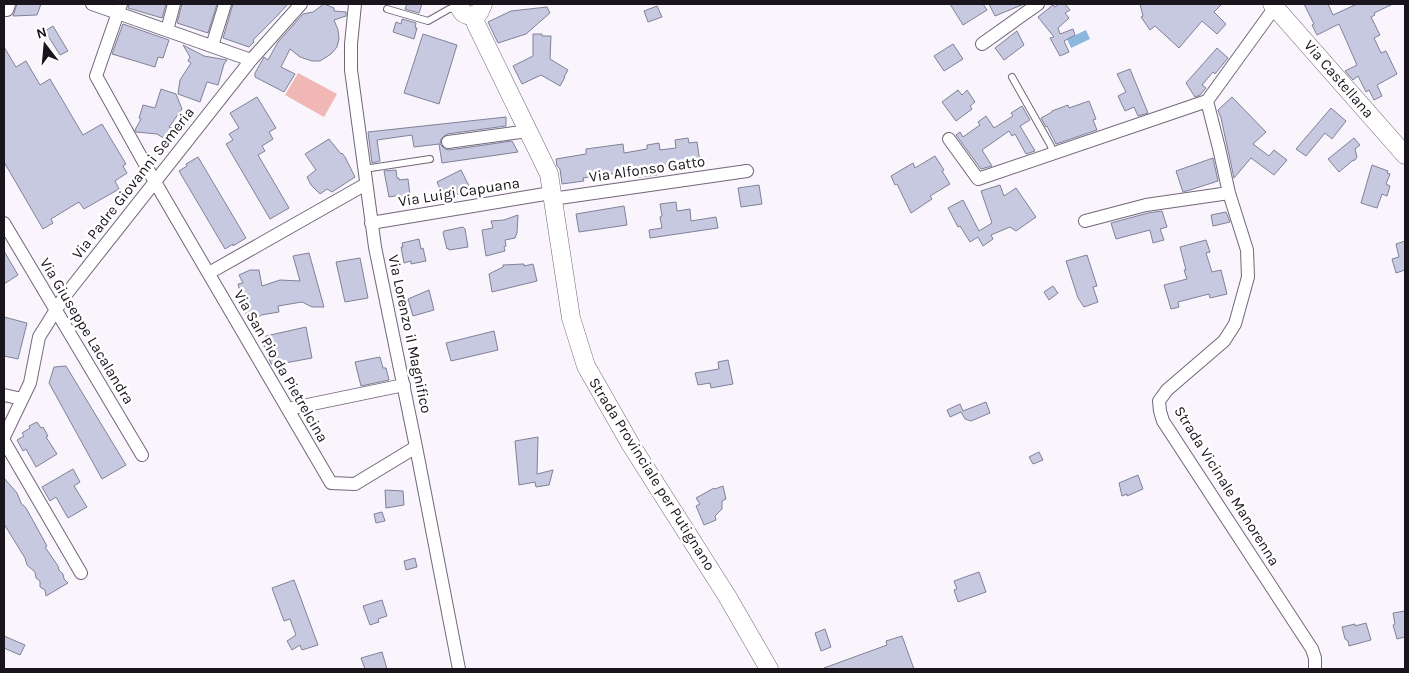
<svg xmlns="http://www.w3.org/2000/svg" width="1409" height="673" font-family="Karla,sans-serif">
<rect width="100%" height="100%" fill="#faf4fd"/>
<!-- green -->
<path fill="#f0b7b4" d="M298,73L337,94L324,117L285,95Z"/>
<!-- water -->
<path fill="#8cb8dd" d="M1086,30L1090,39L1071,48L1067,39Z"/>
<!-- building -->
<path fill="#c6c9e0" stroke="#7f8298" d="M17,4H41L37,15L13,16Z
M129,4H166L162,18L128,8Z
M182,4H217L208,33L177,23Z
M233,4H288L273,20L253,40L254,42L249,47L223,38Z
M324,4L334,8V11L346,12V16L334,20L338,30L339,39L337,47L331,54L320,61H312L300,57L290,49L281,67L295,74L284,92L255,77V73L263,59L264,57L268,60L278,42L303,14L313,12Z
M407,4H422L419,13L405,9Z
M950,4H983L987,10L963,25Z
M989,4H1024L995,16Z
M1059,4H1065L1070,10L1065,13L1069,18L1058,28L1060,34L1073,29L1075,35L1064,41L1069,52L1060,56L1050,38L1054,37L1038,17L1053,5L1055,7Z
M1140,4H1222L1214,12L1226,24L1217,34L1202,21L1179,48L1155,26L1150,30L1141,17L1143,16Z
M1304,4H1328L1333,15L1357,4H1393L1374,13L1375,15L1371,17L1380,35L1374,38L1381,53L1386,51L1397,74L1377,85L1382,96L1374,100L1369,90L1366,92L1358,76L1353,80L1345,71L1357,65L1339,24L1317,35L1312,25L1314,24Z
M657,6L662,17L648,22L644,11Z
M547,7L550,13L526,34L498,43L488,22L511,11Z
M402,19L416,23L415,28H417L414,39L393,32L396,22L401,24Z
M123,24L169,40L163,58L158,57L155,67L112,54Z
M53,26L68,51L60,55L45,31Z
M1017,31L1024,45L1004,60L995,48Z
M423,34L457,45L439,104L404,93Z
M533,34H542V36H551L550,59L568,70L564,77H565L560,86L541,75L522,84L513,66L533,56Z
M953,44L963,59L944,71L934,56Z
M183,45L204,56L227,60L224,64L218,85L207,82L200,102L178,94L180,80L191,63L188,61L190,57Z
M4,47L16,67L26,61L40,85L50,79L83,135L102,124L126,164L123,166L127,173L115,181L119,189L84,209L79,202L51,219L53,223L43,229L4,162Z
M1217,48L1228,58L1215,74L1213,72L1202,85L1206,88L1200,95L1195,97L1186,83Z
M1130,69L1148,113L1138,116L1134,107L1125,111L1118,96L1126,92L1117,74Z
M161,89L176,94L182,109L169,127L173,128L169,141L157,134L136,132L135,130L141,119L139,118L143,105L155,108Z
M958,90L962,95L967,90L975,102L970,106L972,109L956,121L942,102Z
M257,97L276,128L269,132L273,139L262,146L265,151L258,155L289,208L270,219L226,144L233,140L229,134L239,128L230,113Z
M1232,97L1266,132L1253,144L1269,156L1274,150L1287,160L1274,175L1251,158L1234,178L1221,118L1218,110Z
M1089,101L1096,119L1093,120L1097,130L1056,144L1047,126L1046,127L1041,118L1052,112V111L1068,105L1069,108Z
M1022,106L1030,120L1020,126L1035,151L1026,154L1015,134L1012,136L1009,131L982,150L992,166L981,169L956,135L960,132L963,137L980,125L978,122L986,116L994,128L1013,116L1011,113Z
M1331,108L1346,121L1332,139L1325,133L1306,156L1296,149Z
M506,117V126L447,134L441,139L440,144L445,149L449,150L512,141L518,152L442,163L439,144L414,147L412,135L377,140L380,161L372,163L368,132Z
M688,138L689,143L697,142L700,162L656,169L657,175L639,177L638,170L583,178L584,181L562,184L560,169L557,166L556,159L586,154V149L623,144L624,153L647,149V145L659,143L660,150L676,148L675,140Z
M1354,138L1360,145L1355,149L1357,157L1355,160L1352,161L1339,172L1328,159Z
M329,139L341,154L342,153L345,157L355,177L332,192L327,189L320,194L311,185L307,177L316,170L305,154Z
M935,156L944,170L942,171L950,184L930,196L932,199L911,213L897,184L895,185L891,176L913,163L915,168Z
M198,157L246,238L233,246V244L225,249L179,171L187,166L186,164Z
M1213,158L1218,181L1190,190L1183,192L1176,171Z
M1372,165L1388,171L1387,173L1390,174L1386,184L1390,186L1387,196L1382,194L1377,208L1361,203Z
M396,170L397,178H399V180L408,179L410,196L402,198L401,195L389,197L384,171Z
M461,170L474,196L457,194L445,200L437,182Z
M759,185L762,204L741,207L738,188Z
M1000,185L1004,196L1016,188L1036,217L1016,231L1010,227L991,235L993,239L983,246L978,237L970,242L960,226L958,227L948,208L963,200L979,231L992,223L981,191Z
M676,202L677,211L690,209L691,221L716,217L718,228L650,238L649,230L662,228L660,217L662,216L660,204Z
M624,206L627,225L579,232L576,214Z
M1162,211L1167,227L1160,229L1164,240L1153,243L1150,230L1116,239L1111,223L1148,213Z
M1226,212L1230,222L1213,226L1211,215Z
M518,215L517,233L515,238L505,240L506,246L504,247L505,251L486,256L482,230L493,228L491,221L504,220Z
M463,227L465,229L468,247L449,250L448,248L447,249L443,233L444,231Z
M419,239L421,249L423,248L426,261L411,264V261L404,263L401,247H403L402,243Z
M1206,240L1210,252L1206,253L1212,272L1221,270L1227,294L1210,298L1209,294L1178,302L1179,307L1171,309L1164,285L1187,279L1184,270H1186L1180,247Z
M1405,241V270L1396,273L1392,259L1399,257L1396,244Z
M4,251L18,275L4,284Z
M309,253L324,307H312L302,302L278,306L279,312L261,315L258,318L248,321L238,284L243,283L239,275L250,270H259L262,286L280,280L300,281L293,256Z
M1087,255L1097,286L1093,287L1098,302L1084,307L1078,298L1066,261Z
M360,258L368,298L345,302L336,262Z
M524,264V266L533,264L537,281L492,292L489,274L503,267V265Z
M1053,286L1058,293L1049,300L1044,292Z
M429,290L434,310L413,316L408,299Z
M4,317L27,323L18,359L4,356Z
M306,327L312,358L274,365L271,364L263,343L266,336Z
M494,331L498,350L451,361L446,343Z
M380,357L383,368H386L389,380L361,386L355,362Z
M728,360L733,384L711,388L710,383L698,385L695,373L719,369L718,362Z
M66,366L126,465L102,479L49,383L54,367Z
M986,402L990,413L971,421L965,419L961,412L950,417L947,410L960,404L963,411Z
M37,422L41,428L43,427L48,436L46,437L57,454L36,467L26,449L23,451L17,440L24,436L22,433L30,428L29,426Z
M538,437L537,474L553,470L549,485L536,487L535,482L519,485L515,441Z
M1039,452L1043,460L1033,464L1029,457Z
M73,469L80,482L74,486L87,507L68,518L56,497L50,501L42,487Z
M1138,475L1143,489L1127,496V494L1122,496L1119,483Z
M4,478L17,493L21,503L26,508L47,546L45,547L58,566L59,570L63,574L64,579L68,583L46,596L45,590L40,587V581L36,578L35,572L27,565L25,558L4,524Z
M723,486L726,499L722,501V509L715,516L716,520L704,525L696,506L700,504L696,498L714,488L715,489Z
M385,490L403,491L404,505L386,508Z
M382,512L385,521L376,523L374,514Z
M415,558L417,567L406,570L404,561Z
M979,572L986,592L958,602L954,590L957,589L954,581Z
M294,580L318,645L302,650L300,645L292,650L287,641L296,635L290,619L284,621L272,588Z
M382,600L387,616L378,619L379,622L370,625L363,606Z
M1405,611V637L1397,639L1393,625L1395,624L1393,613Z
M1366,623L1371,640L1349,646L1348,641L1345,639L1342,627L1355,624V626Z
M825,629L831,647L821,651L815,633Z
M4,636L25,645L20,655L4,648Z
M902,636L914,669H824V668L887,645L886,641Z
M382,652L387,669H365L361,658Z"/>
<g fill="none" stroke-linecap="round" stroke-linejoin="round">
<defs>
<path id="lane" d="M387,9L428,21L449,9L459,8
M1012,77L1051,146L1052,154
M364,169L430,159"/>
<path id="street" d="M92,4L251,60
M121,4L96,76L155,182L331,483L355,484L416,447
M355,4L351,44V70L375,247L416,447L459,669
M1275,7L1207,101L1219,148L1229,193L1247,250L1248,277L1235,324L1224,341L1167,390L1159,401L1160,411L1163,421L1312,649L1315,658V669
M7,10L9,4
M167,30L174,4
M982,44L1038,4
M212,46L225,4
M949,139L978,179L1207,101
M448,142L528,131
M552,199L747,171
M1085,221L1146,205L1229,193
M4,223L142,455
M371,223L551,193
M209,273L366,184
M4,395L22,399
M288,409L404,385
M4,437L30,383L39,337L64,297L251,60L301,4
M4,441L81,573"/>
<path id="secondary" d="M459,4C460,11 464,15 471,16L479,13L483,4
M1272,4L1405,155
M474,16L476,24L549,174L571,318L586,366L631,445L727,596L769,669"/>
</defs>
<!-- lane casing -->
<use href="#lane" stroke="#726679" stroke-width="8"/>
<!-- street casing -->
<use href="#street" stroke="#726679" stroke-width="14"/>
<!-- secondary casing -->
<use href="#secondary" stroke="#726679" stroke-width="19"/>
<!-- lane -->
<use href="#lane" stroke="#fff" stroke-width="6"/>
<!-- street -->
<use href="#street" stroke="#fff" stroke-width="12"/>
<!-- secondary -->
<use href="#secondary" stroke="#fff" stroke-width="18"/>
</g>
<g text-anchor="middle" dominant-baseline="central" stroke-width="5" stroke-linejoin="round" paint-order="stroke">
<!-- street labels -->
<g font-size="15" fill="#1a151c" stroke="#fff">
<text transform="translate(1339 79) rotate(49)">Via Castellana</text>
<text transform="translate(647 169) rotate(-8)">Via Alfonso Gatto</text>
<text transform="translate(133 183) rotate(-52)">Via Padre Giovanni Semeria</text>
<text transform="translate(459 192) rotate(-9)">Via Luigi Capuana</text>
<text transform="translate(87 331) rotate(59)">Via Giuseppe Lacalandra</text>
<text transform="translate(410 334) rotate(78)">Via Lorenzo il Magnifico</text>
<text transform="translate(281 366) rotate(60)">Via San Pio da Pietrelcina</text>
<text transform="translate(652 474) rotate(58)">Strada Provinciale per Putignano</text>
<text transform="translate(1227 486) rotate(58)">Strada Vicinale Manorenna</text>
</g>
</g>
<!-- border -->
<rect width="1409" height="673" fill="none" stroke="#1a151c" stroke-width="10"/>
<!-- north arrow -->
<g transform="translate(45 45) rotate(344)" stroke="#ffffff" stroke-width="4" paint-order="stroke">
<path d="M0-4L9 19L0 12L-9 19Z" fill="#1a151c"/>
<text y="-8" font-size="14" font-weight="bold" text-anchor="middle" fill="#1a151c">N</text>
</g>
</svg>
